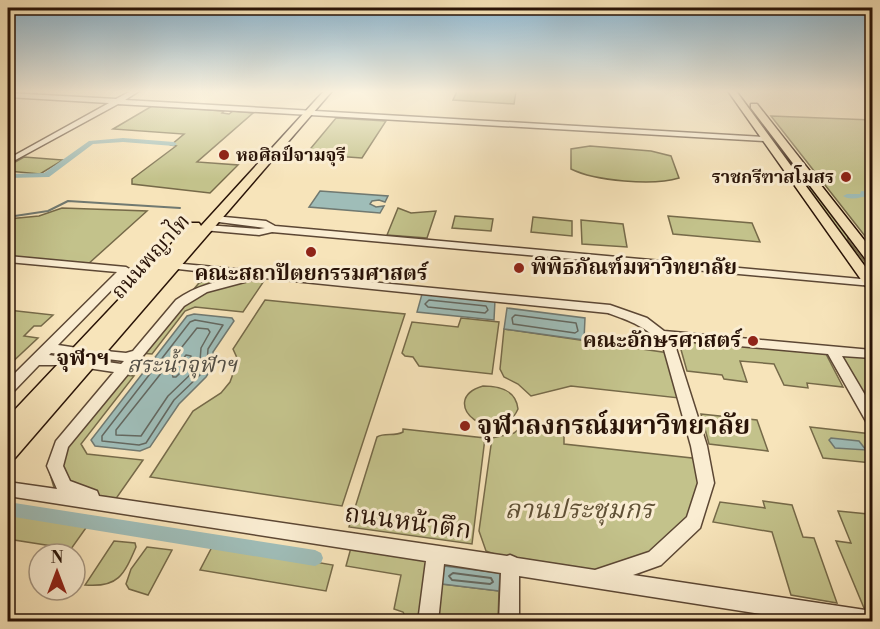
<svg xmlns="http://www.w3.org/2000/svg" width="880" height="629" font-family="'Libre Bodoni','Noto Serif Thai',serif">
<rect width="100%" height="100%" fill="#f7e4ba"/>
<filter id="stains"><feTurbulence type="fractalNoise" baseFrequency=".00333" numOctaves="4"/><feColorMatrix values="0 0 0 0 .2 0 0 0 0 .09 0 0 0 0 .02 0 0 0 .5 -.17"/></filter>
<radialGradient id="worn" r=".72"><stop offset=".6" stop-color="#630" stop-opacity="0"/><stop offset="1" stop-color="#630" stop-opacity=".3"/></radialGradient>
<!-- green -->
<path fill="#c3c28b" stroke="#766a49" stroke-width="1.5" d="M457,91H516L514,104L453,100Z
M152,106L224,111L222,113L229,114L233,111L253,113L197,162L238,165L210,193L132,184V179L176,146L171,145L184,134L113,129Z
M771,116L872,120V245Z
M336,118L386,121L362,158L306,154Z
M590,146L651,151L671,156L679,178C653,186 595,181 571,169V149Z
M775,146H781L848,232V240L872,271V275Z
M24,157L63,160L40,174L8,171V166Z
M62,208L147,211L87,265L8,257V219L39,216Z
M398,208L411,213L436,211L427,238L387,235Z
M455,216L493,219L491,231L452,228Z
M668,216L752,223L760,242L673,234Z
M533,217L572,221V236L531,232Z
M581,220L623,224L627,247L582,244Z
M220,275L266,278L243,312L195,307L185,311L152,354L140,353L199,283Z
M265,300L405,314L342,506L150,477L193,411L221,393L230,382L238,360L233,349Z
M8,310L53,315L41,326H34L24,336L38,338L8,366Z
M461,318L499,322L492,374L419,366L413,357L405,356L402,353L412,322L458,327Z
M504,329L669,353L679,398L571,386L531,396L518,384L504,377L500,369Z
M678,339L826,354L843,387L807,383L808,388L784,385L774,364L740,361L747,382L724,379L722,375L687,371Z
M836,352L872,355V415Z
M122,375L134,376L81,444L87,454L143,460L115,500L55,491L48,467Z
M483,386C500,386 516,390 518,409C498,453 433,401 483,386Z
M701,414L757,420L768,451L709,444Z
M526,423L564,428V444L701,459L694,522L655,559L593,578L537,569L486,551L479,531L492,438L514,433Z
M810,427L872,434V463L823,458Z
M403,429L485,438L472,544L349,527L377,437C385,432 394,437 403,432Z
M763,501L792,505L803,537L814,538L837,603L791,595L772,532L713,522L720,502L765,508Z
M8,511L88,525L71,549L8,539Z
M838,511L868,514L872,521V609L864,608L836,541L851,543Z
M114,541L135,543L136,547C124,575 118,588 85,585Z
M352,544L432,557L421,621H408L403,612L394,609L401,575L346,566Z
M213,545L333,565L326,591L200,570Z
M147,547L172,550L148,595L129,589L126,584L131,569Z
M442,584L499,591L498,621L437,622Z"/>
<!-- water -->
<path fill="#9fbdb8" stroke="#707971" stroke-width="1.5" d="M320,191L388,196L385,202L379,200L372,201L370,204L376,207L384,206L380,213L309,207Z
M422,294L495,300L494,320L417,312Z
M507,308L585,318L584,340L504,329Z
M194,314L232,318L234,321L213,352L214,364L206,377L179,404L150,447L140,451L95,446L91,440L187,316Z
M831,438L859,441L866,450L835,448L829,440Z
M444,566L500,573L499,591L442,584Z"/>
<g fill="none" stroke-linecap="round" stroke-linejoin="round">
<!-- shore-far1 -->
<path stroke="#646860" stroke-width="1.5" d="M429,300L486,306L488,310L485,313L428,307L425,304Z
M515,315L576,323L578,331L575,333L513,324L512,318Z
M195,320L223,325L208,349L207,363L201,374L174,400L146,443L139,445L102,441V436L190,322Z
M197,328L208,329L210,332L201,348L200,361L195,370L168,396L141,436L116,435V430Z
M186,355L191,356L188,365L176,377H173L172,373Z"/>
<!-- shore -->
<path stroke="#646860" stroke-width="2" d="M453,573L491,578L493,582L490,584L452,580L449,576Z"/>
<!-- stream -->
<path stroke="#707971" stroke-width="2" d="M8,217L48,211L68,201L180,208"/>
<!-- canal -->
<path fill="#9fbdb8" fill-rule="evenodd" d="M13,96L15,97V99L8,100V98Z
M123,138L174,142L177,144L174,146L123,142L93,144L49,177L8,178V174L44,173L89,141Z
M861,191L872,192V196C863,195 853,202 843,196L847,194H860Z
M8,502L315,550L321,553L323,558L321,563L315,566L8,516Z"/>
<defs>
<path id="minor" d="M131,91H139L125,100L766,137L770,139L766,141L118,104L8,164V159L109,103L8,97V93L116,99Z
M214,216L266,221L275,226L872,280V286L272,232L259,235L203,230V226L206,225L259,229L265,228L211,221V217Z
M8,256L126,267L131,270L58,345L84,349L85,352L84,355L79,356L51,353L49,355L75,359L77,362L75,365H39L13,392L8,393V380L117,272L8,262Z
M173,263L610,305L647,318L664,331L872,350V358L842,356L872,407V425L867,423L828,354L672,340L675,345L707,446L714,483L700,528L661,565L633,575L872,611V622H812L519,576V622H499L501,573L444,564L438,622H418L426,561L8,496V482L57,489L47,466L56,441L114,372L81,367L79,364L81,361L86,359L121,364L124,361L90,357L88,354L90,351L95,350L126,353L133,351L176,300C195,286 218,281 241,276L169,268L168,266ZM253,277L608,313C630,321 648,327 663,346L691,446L698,483L687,517L649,552L595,570L517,558L510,555L507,556L99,496L97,491L70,481L63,466L68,447L184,306L207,292L252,280Z"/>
<path id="major" d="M324,91H332L15,458L8,460V439L11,435L8,436V417L191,223H199L201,226Z
M728,91H736L872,276V289L867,288Z
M751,104H757L872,250V262L867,261L751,108Z"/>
</defs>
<!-- minor casing -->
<use href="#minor" stroke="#5c4734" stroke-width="3"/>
<!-- major casing -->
<use href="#major" stroke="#291307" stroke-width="3"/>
<!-- minor -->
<use href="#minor" fill="#faedd2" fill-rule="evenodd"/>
<!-- major -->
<use href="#major" fill="#f7e4ba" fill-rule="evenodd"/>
</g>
<!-- sky -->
<linearGradient id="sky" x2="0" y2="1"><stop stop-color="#8bb8d5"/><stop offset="0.51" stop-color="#fbf3e0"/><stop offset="1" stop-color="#fbf3e0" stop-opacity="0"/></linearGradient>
<rect width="880" height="179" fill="url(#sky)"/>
<!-- markers -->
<g fill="#8f2418" stroke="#faedd2" stroke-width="2">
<circle cx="224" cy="155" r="6"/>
<circle cx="846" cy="177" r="6"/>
<circle cx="311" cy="252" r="6"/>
<circle cx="519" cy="268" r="6"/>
<circle cx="753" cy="341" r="6"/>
<circle cx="465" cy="426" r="6"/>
</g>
<g text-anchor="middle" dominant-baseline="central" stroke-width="6" stroke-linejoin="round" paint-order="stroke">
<!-- far-poi labels -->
<g font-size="18" font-weight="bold" fill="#291307" stroke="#faedd2" text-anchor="start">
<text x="236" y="155">หอศิลป์จามจุรี</text>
<text x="834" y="177" text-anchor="end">ราชกรีฑาสโมสร</text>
</g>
<!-- street labels -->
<g font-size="21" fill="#291307" stroke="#faedd2">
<text transform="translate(151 257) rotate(-48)">ถนนพญาไท</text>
</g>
<!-- poi labels -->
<g font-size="21" font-weight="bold" fill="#291307" stroke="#faedd2" text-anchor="start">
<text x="531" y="268">พิพิธภัณฑ์มหาวิทยาลัย</text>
<text x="311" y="274" text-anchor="middle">คณะสถาปัตยกรรมศาสตร์</text>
<text x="741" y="341" text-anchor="end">คณะอักษรศาสตร์</text>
</g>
<!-- neighbourhood labels -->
<g font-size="22" font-weight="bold" fill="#291307" stroke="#faedd2">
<text x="83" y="358">จุฬาฯ</text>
</g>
<!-- water labels -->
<g font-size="22" font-style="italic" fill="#524e45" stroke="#faedd2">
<text x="182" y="365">สระน้ำจุฬาฯ</text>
</g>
<!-- near-poi labels -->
<g font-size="26" font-weight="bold" fill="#291307" stroke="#faedd2" text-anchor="start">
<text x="477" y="426">จุฬาลงกรณ์มหาวิทยาลัย</text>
</g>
<!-- near-park labels -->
<g font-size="26" font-style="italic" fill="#5f5035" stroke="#faedd2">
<text x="579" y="510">ลานประชุมกร</text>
</g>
<!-- near-street labels -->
<g font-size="26" fill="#291307" stroke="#faedd2">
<text transform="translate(408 522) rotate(8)">ถนนหน้าตึก</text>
</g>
</g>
<!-- margin -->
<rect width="880" height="629" fill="none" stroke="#f7e4ba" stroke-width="30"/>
<rect x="9" y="9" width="862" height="611" fill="none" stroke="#291307" stroke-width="3"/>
<rect x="15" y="15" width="850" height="599" fill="none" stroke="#291307" stroke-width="1.5"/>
<!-- north arrow -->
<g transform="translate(57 572)"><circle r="28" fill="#faedd2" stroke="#a69681" stroke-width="1.5"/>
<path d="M0-4.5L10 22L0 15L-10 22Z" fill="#8f2418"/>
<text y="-9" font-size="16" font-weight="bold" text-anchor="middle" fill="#291307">N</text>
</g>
<rect width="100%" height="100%" filter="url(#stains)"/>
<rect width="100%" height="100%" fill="url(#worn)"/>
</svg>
